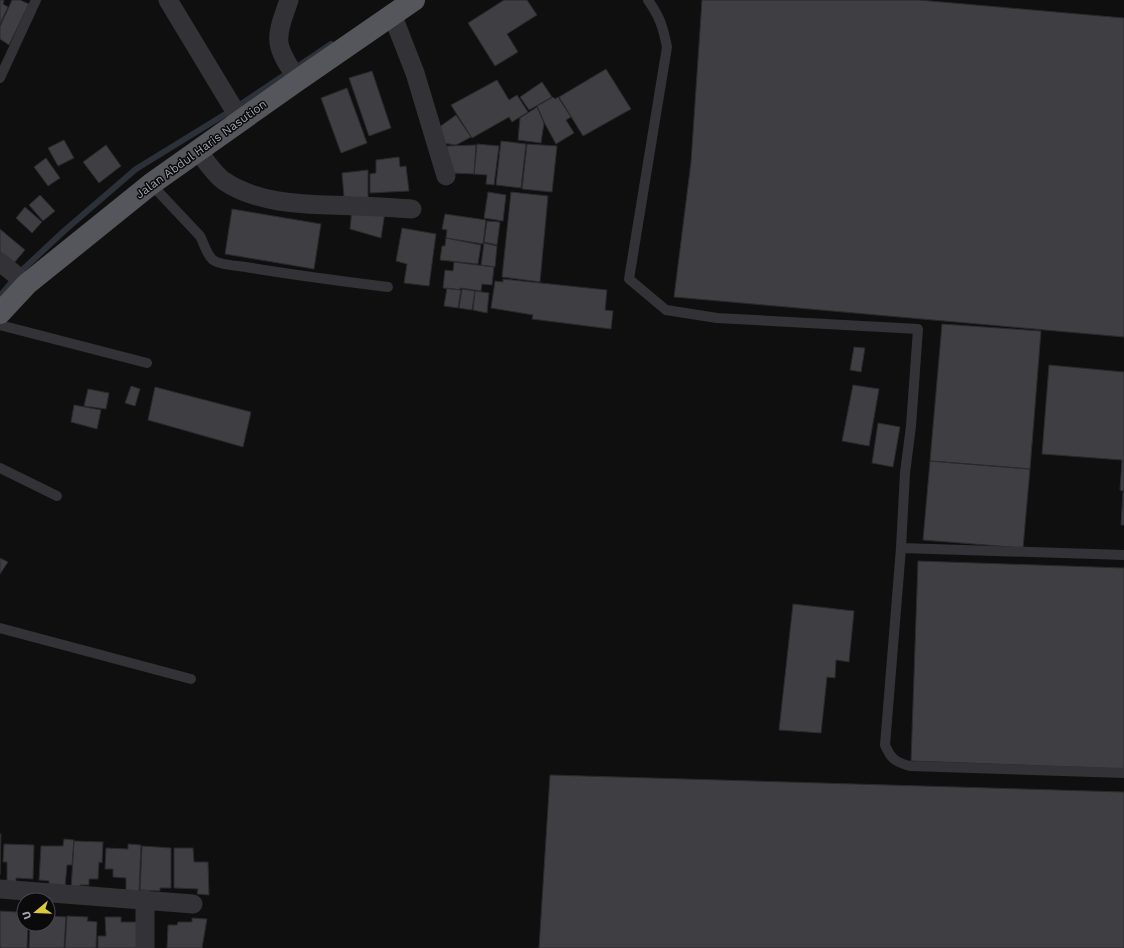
<svg xmlns="http://www.w3.org/2000/svg" width="1124" height="948" font-family="'Work Sans',sans-serif">
<rect width="100%" height="100%" fill="#0f0f10"/>
<g fill="none" stroke-linecap="round" stroke-linejoin="round">
<!-- stream -->
<path stroke="#2c3039" stroke-width="6" d="M294,69L331,44
M235,108L289,72
M18,274L64,231L136,169L232,110
M0,296L16,277"/>
</g>
<!-- building -->
<path fill="#3e3e43" stroke="#2a292c" d="M0,0H4L3,4L8,7L0,24Z
M12,0H20L29,4L9,45L0,39V26Z
M504,0H527L537,15L507,34L518,52L495,66L468,23Z
M702,0H919L1124,18V337L674,297L691,162Z
M606,69L631,109L583,136L559,97Z
M372,71L391,128L369,136L349,78Z
M497,80L509,100L517,95L528,112L512,122L509,117L472,138L451,105Z
M542,82L552,97L529,110L520,97Z
M347,88L367,143L341,153L321,98Z
M553,97L555,99L558,97L571,117L566,120L574,133L556,144L545,124L537,106Z
M537,107L544,123L541,143L518,140L520,118Z
M456,115L471,137L456,145L443,143L438,128Z
M64,140L74,158L58,166L48,148Z
M501,141L526,144L521,188L496,185Z
M477,144L499,146L494,185L486,184L487,175L474,174Z
M527,144L557,146L552,192L522,189Z
M106,145L121,166L99,183L83,162Z
M476,145L474,174L450,173L446,163L447,146Z
M399,157L400,167L406,166L409,191L370,193V174L376,173V160Z
M46,158L60,178L48,186L34,167Z
M368,170V199L344,197L342,173Z
M488,192L506,195L503,221L484,218Z
M511,192L548,196L540,282L502,277Z
M40,195L55,211L43,221L29,205Z
M25,207L42,222L32,233L16,218Z
M232,209L321,224L314,269L225,254Z
M352,209L385,212L381,238L350,229Z
M445,214L486,220L483,244L446,238L447,230L442,229Z
M487,221L500,222L497,245L484,242Z
M402,228L436,234L429,286L404,283L407,264L396,261Z
M0,229L25,250L14,263L0,252Z
M446,238L481,245L478,264L440,260L442,246H445Z
M484,243L497,246L495,267L481,265Z
M454,262L494,267L492,285L482,284L481,291L460,288V290L443,288L445,270L453,271Z
M503,279L607,290L605,310L613,311L611,329L532,319L533,315L491,308L495,281L503,282Z
M447,288L461,290L458,308L444,306Z
M462,289L475,291L472,310L459,308Z
M475,291L489,293L487,313L473,310Z
M942,324L1041,331L1030,469L930,461Z
M854,347L865,348L861,372L850,370Z
M1049,365L1124,372V525H1121L1123,491L1120,490L1122,460L1042,454Z
M853,385L879,389L869,446L842,441Z
M131,386L140,389L135,406L125,403Z
M155,387L251,412L243,447L148,420Z
M88,389L109,393L106,409L84,406Z
M74,405L101,410L97,429L71,422Z
M878,423L900,427L893,467L872,463Z
M930,461L1030,469L1023,548L923,540Z
M0,558L8,562L0,574Z
M918,561L1124,568V769L911,761Z
M793,604L854,611L849,662L836,660L835,678L827,677L821,733L779,730Z
M550,775L1124,792V948H539Z
M0,834H1L0,875Z
M64,839L74,840L72,865H67L65,887L49,886V881L39,880L41,846H63Z
M74,841L103,842L102,863L99,862L98,879H89V885H80L79,891L71,890Z
M4,844L34,845L33,879L16,878V882L7,881V862H3Z
M128,844L141,845L139,893L126,891V878L113,877V869H105L106,848L128,849Z
M142,846L171,848V888H160V891L140,890Z
M174,848H193L194,862H208L209,895L197,894L198,889L174,888Z
M0,911L17,912V916H24V924H28L27,948H0Z
M52,916L66,917L64,948H29L30,924H48V922H51Z
M67,916L88,917L87,921L97,922L96,948H65Z
M105,917H121V922H138L137,948H98V936H106Z
M192,918L207,919L202,948H167L168,925H177L178,922H192Z"/>
<g fill="none" stroke-linecap="round" stroke-linejoin="round">
<!-- service -->
<path stroke="#333236" stroke-width="10" d="M648,0C660,17 663,27 667,47L629,279L666,310L717,318L918,329L911,426L905,473L901,548L885,745C891,759 895,762 910,766L1124,773
M0,78L36,0
M151,184L200,236C204,243 206,254 213,260C220,265 237,266 246,267C293,275 340,281 388,287
M0,325L147,363
M0,468L57,496
M901,548L1124,555
M0,628L191,679"/>
<!-- minor -->
<path stroke="#333236" stroke-width="19" d="M168,0L241,121
M289,0C285,13 277,29 279,43C281,56 291,69 298,80
M392,14L415,73L446,176
M198,151C205,160 215,175 224,181C261,206 311,204 354,206C373,206 393,208 412,209
M0,262L27,284
M0,889L193,904
M145,899V948"/>
<!-- trunk -->
<path stroke="#55555c" stroke-width="22" d="M0,313L27,284L151,184L298,80L414,0"/>
</g>
<g text-anchor="middle" dominant-baseline="central" stroke-width="3" stroke-linejoin="round" paint-order="stroke">
<!-- street labels -->
<g font-size="12" fill="#a2a3af" stroke="#0a0a0b">
<text transform="translate(201 149) rotate(-36)">Jalan Abdul Haris Nasution</text>
</g>
</g>
<!-- north arrow -->
<g transform="translate(36 912) rotate(251)"><circle r="19" fill="#0a0a0b" stroke="#47474d"/>
<path d="M0-3L7 15L0 10L-7 15Z" fill="#dacb3d"/>
<text y="-6" font-size="11" font-weight="bold" text-anchor="middle" fill="#a2a3af">U</text>
</g>
</svg>
